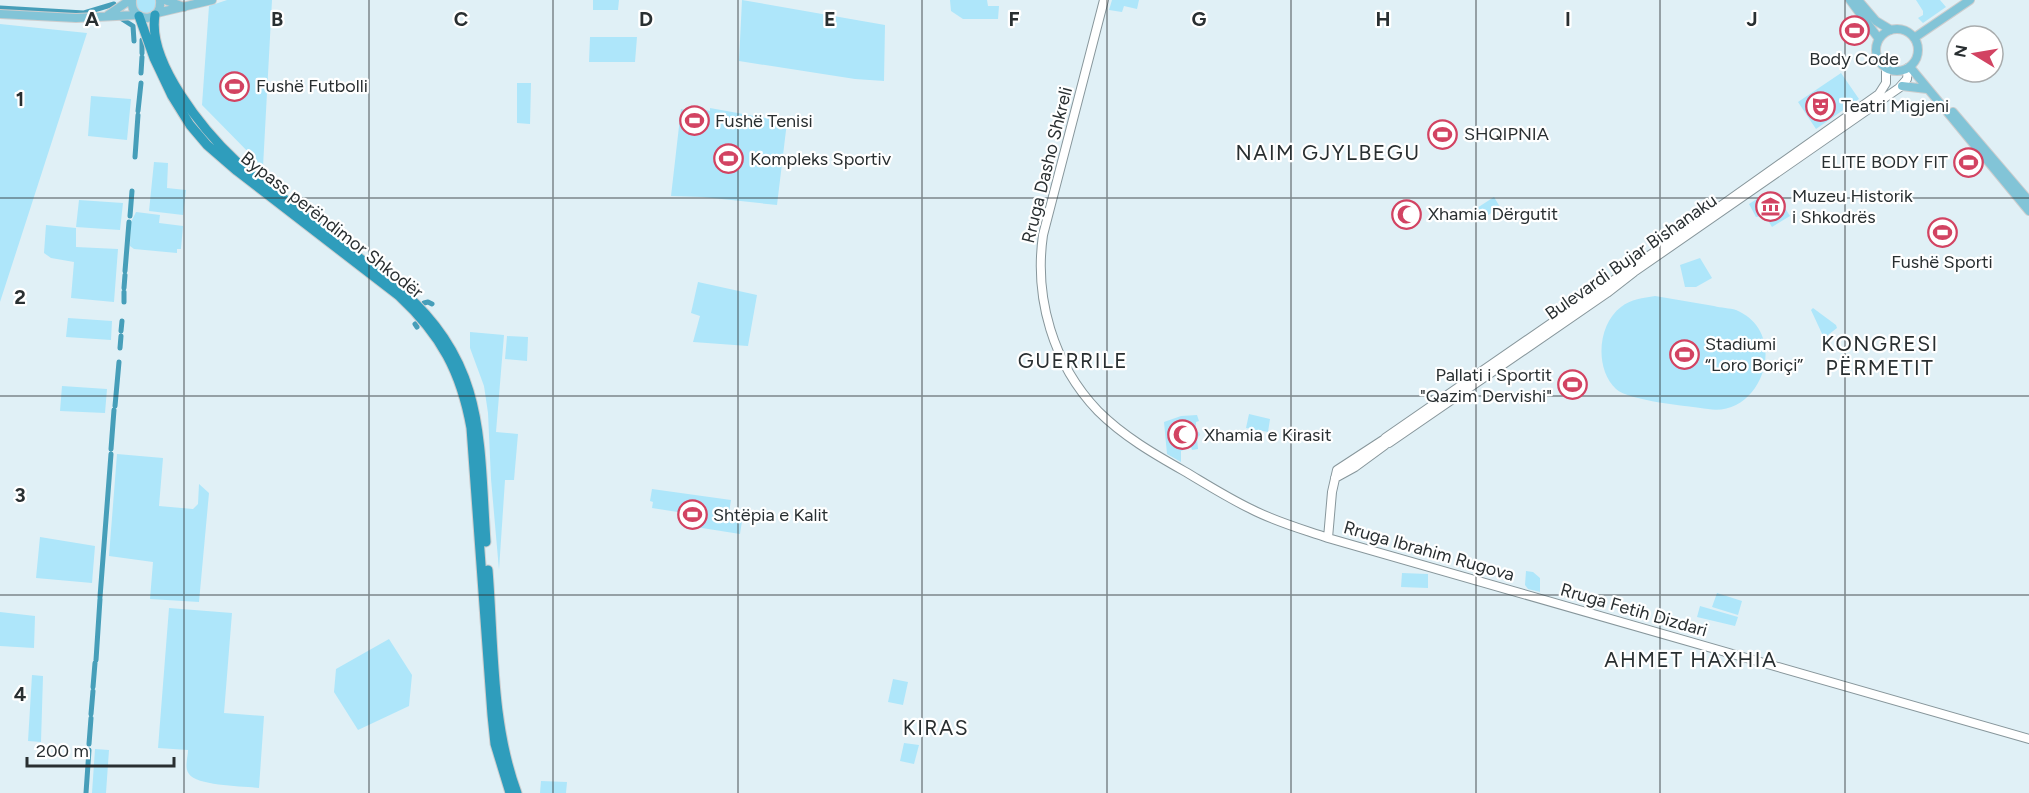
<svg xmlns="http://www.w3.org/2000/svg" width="2029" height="793" font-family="Figtree,sans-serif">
<rect width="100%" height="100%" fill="#e0f0f6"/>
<!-- green -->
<path fill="#aee6fa" d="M134,0H158V7L148,15L136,11Z
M227,0H272L263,167L202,105L209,6Z
M593,0H619L618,10H593Z
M742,0L885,25L884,81L855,79L739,61Z
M950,0H987L988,6H999L998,19H963L951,11Z
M1112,0H1139L1137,9L1124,6L1122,12L1109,10Z
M1916,0H1940L1946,7L1923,23L1918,18L1923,15V11Z
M0,24L87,33L0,302Z
M590,37H637L635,62H589Z
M1841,73L1859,99L1816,129L1798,102Z
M517,83H531L530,124L517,123Z
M91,96L131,99L127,140L88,136Z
M697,108L710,111V108L787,122L777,205L703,197L671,196L681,109L697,113Z
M154,162L168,163L167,188L186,190L183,215L149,211Z
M1776,194L1790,216L1772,227L1767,219L1765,220L1762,216L1756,217L1749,204L1763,195Z
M1494,197L1500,207L1484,218L1477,208Z
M79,200L123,203L120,230L76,227Z
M136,212L160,215L159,223L183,226L181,249H177V253L134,249L130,246L131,222Z
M1940,219L1954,241L1944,248L1929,226Z
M46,225L76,228V247L118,249L114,302L71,298L74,262L51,258L44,253Z
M1700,258L1712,278L1696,287H1685L1680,265Z
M698,282L757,295L748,346L693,342L700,316L691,313Z
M1655,296C1675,299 1694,303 1714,306C1721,308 1730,308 1736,310C1791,333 1762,418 1708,409C1688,406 1629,401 1616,389C1594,368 1598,324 1621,307C1631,299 1643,298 1655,296Z
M1813,308L1836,325L1837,328L1824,338L1811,310Z
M68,318L112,321L111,340L66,337Z
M470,332L504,335L496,432L518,434L514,480H505L499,570L491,479L488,413L484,386L470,348Z
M507,336L528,337L527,361L505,359Z
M62,386L107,389L105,413L60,411Z
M1249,414L1270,419L1268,432L1246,428Z
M1197,415L1199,421L1196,422V433L1199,432L1200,435L1197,438L1198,449L1192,450L1191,447L1181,451V462L1167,454L1164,422L1181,416Z
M117,454L163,458L159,506L193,509L198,504L199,484L209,493L199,602L150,599L153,562L109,556Z
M652,489L731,500L728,519L742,521L740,534L683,525L684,513L652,508L653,502L650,501Z
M40,537L95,546L92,583L36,578Z
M1526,571L1533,572L1540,578V592L1528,589L1525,585Z
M1402,573L1428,574V588L1401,587Z
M1717,593L1742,601L1738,615L1712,607Z
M1700,606L1738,617L1735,626L1697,617Z
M169,608L232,613L224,713L264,716L259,788C243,786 197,786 189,774C184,768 188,757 188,750L158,748Z
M0,612L35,616L34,648L0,646Z
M389,639L412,675L409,706L358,730L334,692L336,669Z
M32,675L43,676L41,742L28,741Z
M893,679L908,682L903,705L888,702Z
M904,743L919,745L914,764L900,761Z
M95,749L109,750L106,793H92Z
M541,781L567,782L566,793H540Z"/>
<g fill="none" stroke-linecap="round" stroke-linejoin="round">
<!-- canal -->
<path stroke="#469eb9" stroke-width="5" d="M0,8L84,13L114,4
M122,19L133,26L134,41
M142,53V40
M141,73L142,57
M138,111L141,83
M135,157L138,115
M130,216L132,191
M125,271L129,222
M124,288L125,275
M124,292V302
M424,303L428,302L432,304
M415,324L417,327
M121,331L122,321
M120,348L121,336
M115,406L119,362
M111,449L114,410
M100,597L111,454
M96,660L100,599
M93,687L95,663
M91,714L93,691
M89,744L91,718
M86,793L89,750"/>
<defs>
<path id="secondary" d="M1104,0L1043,235C1034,298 1053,364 1098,411C1123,436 1154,454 1184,471C1206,484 1228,498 1251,509C1276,522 1302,529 1328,538L2029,739
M1385,438L1705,217L1879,94L1886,83V68
M1389,443L1607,293L1634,272L1899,88L1907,79L1908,68
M1335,478L1355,467L1385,445
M1328,538L1332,492L1337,470L1383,440"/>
<path id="primary" d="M132,0C131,11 137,17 147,18C157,16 161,10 160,0
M165,0L184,7
M1850,0L1879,39
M1858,0L1876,21L1891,30
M157,13L212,0
M0,14L76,18L136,15
M108,15L130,0
M1876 50a21 21 0 1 1 42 0a21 21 0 1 1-42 0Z
M1914,38L1970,0
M1910,67L2029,211
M1902,86L1927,89
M1953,112L2029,201"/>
<path id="highway" d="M155,15C147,62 204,131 236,161L403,292C486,364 479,441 486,542
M139,16L154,58L172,96L190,125L207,145L237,171L399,296C441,335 461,372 471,428L492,715L495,744L510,793
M488,570C494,644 491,723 517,793"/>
</defs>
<!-- secondary casing -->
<use href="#secondary" stroke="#87969b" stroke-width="10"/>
<!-- primary casing -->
<use href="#primary" stroke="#cccdce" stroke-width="10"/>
<!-- highway casing -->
<use href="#highway" stroke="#cccdce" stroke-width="11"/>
<!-- secondary -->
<use href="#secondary" stroke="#fff" stroke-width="8"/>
<!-- primary -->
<use href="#primary" stroke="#82c4d7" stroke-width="8"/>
<!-- highway -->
<use href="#highway" stroke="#2f9dbc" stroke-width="9"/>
</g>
<!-- grid -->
<path fill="none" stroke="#292f31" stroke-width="1.5" stroke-opacity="0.55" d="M184,0V793M369,0V793M553,0V793M738,0V793M922,0V793M1107,0V793M1291,0V793M1476,0V793M1660,0V793M1845,0V793M0,198H2029M0,396H2029M0,595H2029"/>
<!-- icons -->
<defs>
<symbol id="stadium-ring" viewBox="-11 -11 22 22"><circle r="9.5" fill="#fff" stroke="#d24362" stroke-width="1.5"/><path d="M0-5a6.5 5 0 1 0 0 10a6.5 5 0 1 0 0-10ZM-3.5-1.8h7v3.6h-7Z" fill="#d24362"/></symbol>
<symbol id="theatre-ring" viewBox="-11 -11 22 22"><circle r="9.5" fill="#fff" stroke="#d24362" stroke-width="1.5"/><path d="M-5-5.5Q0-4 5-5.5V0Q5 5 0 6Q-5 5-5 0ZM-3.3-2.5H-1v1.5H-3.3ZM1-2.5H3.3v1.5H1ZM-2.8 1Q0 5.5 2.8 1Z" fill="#d24362"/></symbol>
<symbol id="museum-ring" viewBox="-11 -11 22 22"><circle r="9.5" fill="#fff" stroke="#d24362" stroke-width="1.5"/><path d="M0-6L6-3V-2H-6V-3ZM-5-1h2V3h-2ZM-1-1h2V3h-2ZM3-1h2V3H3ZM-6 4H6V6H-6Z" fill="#d24362"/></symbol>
<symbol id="mosque-ring" viewBox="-11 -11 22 22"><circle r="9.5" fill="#fff" stroke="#d24362" stroke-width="1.5"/><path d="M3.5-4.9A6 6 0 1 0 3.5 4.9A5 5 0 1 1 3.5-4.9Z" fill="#d24362"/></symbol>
</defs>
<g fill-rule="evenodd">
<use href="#stadium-ring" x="1838" y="14" width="33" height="33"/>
<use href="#stadium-ring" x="218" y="70" width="33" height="33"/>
<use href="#theatre-ring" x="1804" y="90" width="33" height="33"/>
<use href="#stadium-ring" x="678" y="104" width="33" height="33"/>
<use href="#stadium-ring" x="1426" y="118" width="33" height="33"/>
<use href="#stadium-ring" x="712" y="142" width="33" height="33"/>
<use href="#stadium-ring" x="1952" y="146" width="33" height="33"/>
<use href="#museum-ring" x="1754" y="190" width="33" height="33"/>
<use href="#mosque-ring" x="1390" y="198" width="33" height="33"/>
<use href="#stadium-ring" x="1926" y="216" width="33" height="33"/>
<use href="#stadium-ring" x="1668" y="338" width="33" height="33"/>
<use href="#stadium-ring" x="1556" y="368" width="33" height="33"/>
<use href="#mosque-ring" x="1166" y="418" width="33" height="33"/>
<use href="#stadium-ring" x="676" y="498" width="33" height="33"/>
</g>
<g text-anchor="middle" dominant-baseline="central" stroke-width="4.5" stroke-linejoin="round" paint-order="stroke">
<!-- poi labels -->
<g font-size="18" fill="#292f31" stroke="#fff" text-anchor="start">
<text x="1854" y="59" text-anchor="middle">Body Code</text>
<text x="256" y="86">Fushë Futbolli</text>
<text x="1841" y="106">Teatri Migjeni</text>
<text x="715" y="121">Fushë Tenisi</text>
<text x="1464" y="134">SHQIPNIA</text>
<text x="750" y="159">Kompleks Sportiv</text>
<text x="1948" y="162" text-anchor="end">ELITE BODY FIT</text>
<text x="1792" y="196">Muzeu Historik<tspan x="1792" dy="21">i Shkodrës</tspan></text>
<text x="1428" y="214">Xhamia Dërgutit</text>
<text x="1942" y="262" text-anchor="middle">Fushë Sporti</text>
<text x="1705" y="344">Stadiumi<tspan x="1705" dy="21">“Loro Boriçi”</tspan></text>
<text x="1552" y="375" text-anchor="end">Pallati i Sportit<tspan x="1552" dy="21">"Qazim Dervishi"</tspan></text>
<text x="1204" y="435">Xhamia e Kirasit</text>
<text x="713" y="515">Shtëpia e Kalit</text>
</g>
<!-- street labels -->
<g font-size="18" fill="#292f31" stroke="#fff">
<text transform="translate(1047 165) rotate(-76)">Rruga Dasho Shkreli</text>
<text transform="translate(332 225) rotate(38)">Bypass perëndimor Shkodër</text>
<text transform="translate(1631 257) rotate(-35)">Bulevardi Bujar Bishanaku</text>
<text transform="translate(1429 551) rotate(16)">Rruga Ibrahim Rugova</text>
<text transform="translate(1634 610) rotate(16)">Rruga Fetih Dizdari</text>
</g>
<!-- quarter labels -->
<g font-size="21" letter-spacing="1.5" fill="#292f31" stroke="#fff">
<text x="1328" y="152">NAIM GJYLBEGU</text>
<text x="1880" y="343">KONGRESI<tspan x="1880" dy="24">PËRMETIT</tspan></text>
<text x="1073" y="360">GUERRILE</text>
<text x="1691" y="659">AHMET HAXHIA</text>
<text x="936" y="727">KIRAS</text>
</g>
</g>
<g font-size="20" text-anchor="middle" font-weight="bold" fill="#292f31" stroke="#fff" stroke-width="4.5" stroke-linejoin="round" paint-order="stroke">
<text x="92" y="26">A</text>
<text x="277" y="26">B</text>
<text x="461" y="26">C</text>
<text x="646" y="26">D</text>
<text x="830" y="26">E</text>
<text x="1014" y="26">F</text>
<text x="1199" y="26">G</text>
<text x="1383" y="26">H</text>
<text x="1568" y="26">I</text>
<text x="1752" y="26">J</text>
<text x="20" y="106">1</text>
<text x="20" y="304">2</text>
<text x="20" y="502">3</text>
<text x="20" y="701">4</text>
</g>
<!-- north arrow -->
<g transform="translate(1975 54) rotate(281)"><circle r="28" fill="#ffffff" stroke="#a9acad" stroke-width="1.5"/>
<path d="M0-4.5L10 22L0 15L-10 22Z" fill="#d24362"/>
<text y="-9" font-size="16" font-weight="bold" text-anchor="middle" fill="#292f31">N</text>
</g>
<!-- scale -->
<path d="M27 757v9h147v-9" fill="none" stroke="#292f31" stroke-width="3"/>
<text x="36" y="757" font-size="18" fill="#292f31" stroke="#ffffff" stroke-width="4.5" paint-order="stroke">200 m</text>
</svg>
